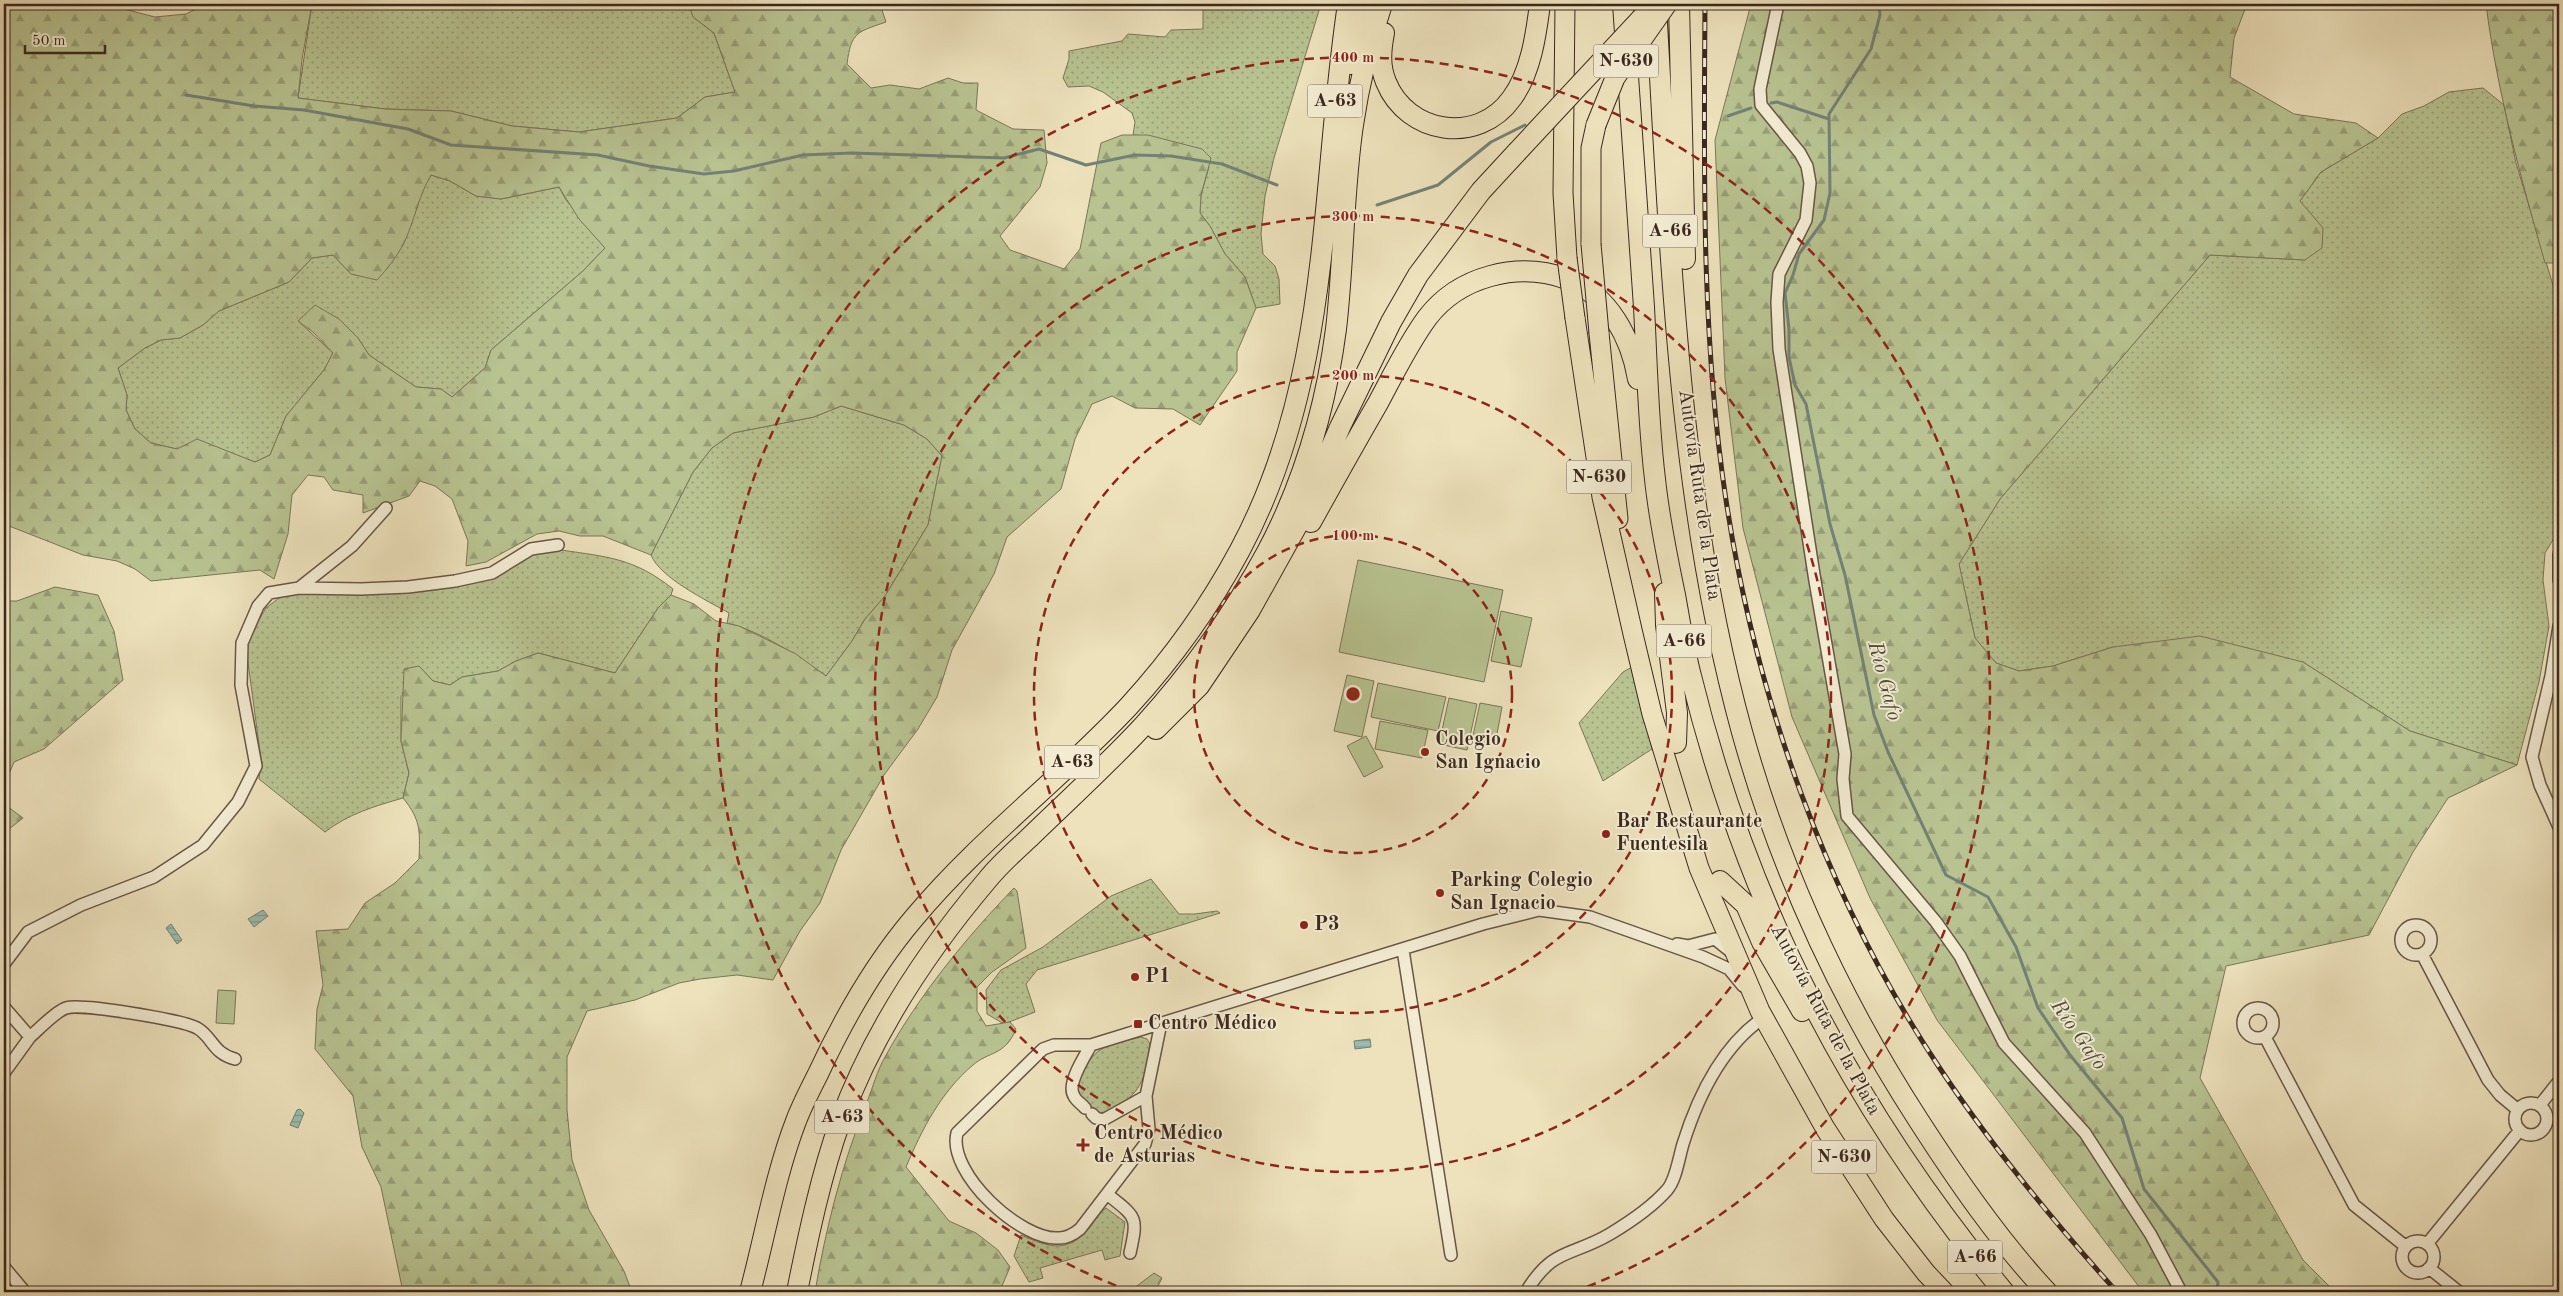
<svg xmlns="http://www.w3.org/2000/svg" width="2563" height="1296" font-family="'Old Standard TT',serif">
<defs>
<pattern id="grass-dots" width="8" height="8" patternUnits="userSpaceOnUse" patternTransform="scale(1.25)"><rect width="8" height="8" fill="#b8c391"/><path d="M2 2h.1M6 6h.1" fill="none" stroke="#979e76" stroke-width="1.8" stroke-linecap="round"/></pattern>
<pattern id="forest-firs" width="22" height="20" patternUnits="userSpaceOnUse" patternTransform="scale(1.25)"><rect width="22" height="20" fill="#b8c391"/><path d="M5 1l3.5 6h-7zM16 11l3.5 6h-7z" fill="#979e76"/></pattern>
<pattern id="water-rules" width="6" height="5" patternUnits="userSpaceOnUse" patternTransform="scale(1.25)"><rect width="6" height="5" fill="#99beb0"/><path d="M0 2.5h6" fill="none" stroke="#7e9a8f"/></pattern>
</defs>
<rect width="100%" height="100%" fill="#ede2bc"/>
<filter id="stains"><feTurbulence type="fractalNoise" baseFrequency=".004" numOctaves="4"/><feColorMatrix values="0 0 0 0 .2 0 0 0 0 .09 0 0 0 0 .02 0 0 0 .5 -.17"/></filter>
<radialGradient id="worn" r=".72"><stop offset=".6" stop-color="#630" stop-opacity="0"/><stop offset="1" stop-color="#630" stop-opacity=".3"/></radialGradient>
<!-- grass -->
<path fill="url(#grass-dots)" stroke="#7a7658" d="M312,4H689L693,17L714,33L735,92L705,97L677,118L579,132L512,126L451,111L385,109L298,98Z
M1203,4H1321L1274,158L1265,196L1261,234L1263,254L1275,266L1279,279L1280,304L1256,308L1245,277L1225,254L1210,226L1200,213L1201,195L1209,167C1184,152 1163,136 1133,135L1135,122L1132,113L1121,105L1103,92L1089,86L1068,87L1063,78L1069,59V51L1122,41L1128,34L1165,37L1171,30L1203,29Z
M2483,88L2504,105L2516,163L2553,285L2559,324V530L2545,553L2543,580L2549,626L2539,682L2517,765L2410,731L2303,662L2113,647L2053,666L2019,671L1996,663L1975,638L1959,564L2000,499L2210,255L2305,260L2300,201L2321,172L2378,138L2402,114L2424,106L2449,92Z
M431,175L450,181L476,196L501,199L559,187L566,200L605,248L583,271L491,350L485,368L452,397L441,389L416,387L369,355L358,338L298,321L333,353L324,370L286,416L270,455L255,462L217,448L177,449L151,443L135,429L126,410L127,395L118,368L145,348L161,340L180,338L203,325L219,311L289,282L312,258L333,255L351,274L412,221L423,189Z
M841,406L904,425L927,439L942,456L928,525L885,596L865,619L852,641L826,676C796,655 763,632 727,623L729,613C708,601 660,578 651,555L693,472L712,448L733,433L814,417Z
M561,550C608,557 634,558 673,589L671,595L658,608L615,673L538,653L516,661L498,671L462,677L450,685L433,681L419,666L401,697V741L409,773L403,798C375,806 348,814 325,832L259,779L261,759L246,648L254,628L266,608L279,598L293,594L465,582L531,553Z
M1632,667L1652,749L1603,781L1579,723L1623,672Z
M1151,879L1179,914H1195L1217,911L1220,913L1037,970L1026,984L1035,1012L1004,1024L987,1014L986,990L1001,970L1043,947L1111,896Z
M1141,1037L1147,1039L1150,1044C1146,1074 1143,1092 1116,1107C1110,1111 1105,1114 1098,1112L1078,1094C1077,1085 1080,1080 1084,1071C1096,1043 1115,1044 1141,1037Z
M1106,1208L1125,1222L1120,1256L1105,1260L1102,1250L1040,1268L1043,1278L1029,1282L1014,1256L1021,1235C1051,1248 1068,1254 1091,1226C1095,1220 1100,1212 1106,1208Z"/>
<!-- forest -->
<path fill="url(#forest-firs)" stroke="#7a7658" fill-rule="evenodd" d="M4,4H115L124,9L155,17L186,14L206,4H312L302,59L298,98L385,109L451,111L512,126L579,132L677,118L705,97L735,92L714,33L693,17L689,4H880L886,22C857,32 851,32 847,64L871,88L890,85L919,89L948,78L963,83H978L976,110L1013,129L1044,130L1047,163L1040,187L1000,236L1010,250L1064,269L1080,249L1101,143L1122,135H1148L1202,149L1211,158L1201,195L1200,213L1210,226L1225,254L1245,277L1256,308L1237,352V371L1200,425L1173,409L1135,408L1112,396L1092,404L1075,439L1061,489L1007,537L994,574L952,650L937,697L918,729L884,775L841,850L820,903L800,931L773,980L737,975L700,979L679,983L635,1000L587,1011L567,1057V1110L572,1160L589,1210L624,1271L632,1292H403L381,1187L362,1147L353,1096L315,1049L317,1009L323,985L316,931L348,929L365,903L395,883L419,859C420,831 421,820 403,798L409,773L401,741L404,669L419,666L433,681L450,685L462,677L498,671L516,661L538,653L615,673L658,608L671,595L694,604L716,621L739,626L796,654L826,676L852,641L865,619L885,596L928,525L942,456L927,439L904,425L841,406L814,417L733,433L712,448L693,472L651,555L603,536H580L559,531L537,534L486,562L466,566L468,541L452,499L435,486L420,481L409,496L363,513V495L333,490L324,477L308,475L292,495L288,534L274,579L260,570L151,581L135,569L117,561L83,555L4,524ZM431,175L450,181L476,196L501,199L559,187L579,219L605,248L583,271L491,350L485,368L452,397L441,389L416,387L369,355L358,338L339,319L315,305L298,321L314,333L333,353L324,370L286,416L270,455L255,462L197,439L177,449L151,443L135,429L126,410L127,395L118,368L145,348L161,340L180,338L203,325L219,311L289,282L312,258L333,255L351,274L377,280C387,269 396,258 403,245C414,223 418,197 431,175Z
M1751,4H2247L2234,38L2230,77L2294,114L2356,123L2378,138L2321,172L2300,201L2323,228L2322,248L2305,260L2210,255L2000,499L1959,564L1975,638L1996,663L2019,671L2053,666L2113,647L2200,636L2303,662L2410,731L2517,765L2448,798L2413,852L2369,935L2226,966L2200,1078L2303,1260L2335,1292H2143L1937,1020L1870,898L1792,717L1743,528L1725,378L1715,140Z
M2486,4H2556L2559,7V263H2545C2521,178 2497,92 2486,4Z
M55,587L98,595L114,631L123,680L44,749L14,762L4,786V601H17Z
M4,804L23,818L4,833Z
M1014,888L1017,891L1026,948L992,972L977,987V1011L986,1026L1010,1022L1016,1029C1005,1056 989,1051 973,1065C941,1092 922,1129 906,1167L949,1221L976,1233L998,1250L1010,1267L1002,1286L1004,1292H815C826,1227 842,1164 867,1102C873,1087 877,1071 885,1057C919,995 965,939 1014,888Z
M1154,1273L1162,1278L1155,1292H1129Z"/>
<!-- park -->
<path fill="#b8c391" stroke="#7a7658" d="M1358,560L1503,590L1484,682L1339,652Z
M1501,611L1532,618L1521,667L1491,661Z
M1347,675L1374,681L1362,737L1334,731Z
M1378,683L1446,697L1438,731L1371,717Z
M1449,698L1477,704L1467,750L1439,744Z
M1480,703L1502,707L1495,745L1472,740Z
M1380,721L1428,730L1422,758L1375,749Z
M1366,736L1383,767L1364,777L1347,746Z
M218,990L236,991L234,1024L216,1023Z"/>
<!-- water -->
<path fill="url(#water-rules)" stroke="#738276" d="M263,910L268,916L254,927L248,919Z
M171,924L182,940L177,944L166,928Z
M1370,1039L1371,1047L1355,1049L1354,1041Z
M300,1109L304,1113L298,1128L290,1125L297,1110Z"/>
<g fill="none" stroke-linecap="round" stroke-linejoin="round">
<!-- stream -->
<path stroke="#738276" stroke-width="3" d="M1879,4L1880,15L1871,49L1829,114L1830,193L1824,220L1799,254L1793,275L1785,293L1789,329V357L1795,385L1806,404L1830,524L1845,575L1874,715L1888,752L1946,875L1988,897L2016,947L2038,1008L2070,1055L2122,1118L2144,1189L2218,1282L2217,1292
M186,95L254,106L304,110L408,129L451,145L598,155L649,166L704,174L734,171L803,155L852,153L1004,158L1039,149L1086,165L1135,155L1171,156L1222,164L1277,185
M1771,103L1777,102L1829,119
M1728,116L1751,108
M1377,205L1438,185L1491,142L1525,125"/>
<defs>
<path id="minor" d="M1778,4L1760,89L1761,105L1800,153L1807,166L1810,183L1806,220L1779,274L1777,302L1779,349L1815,581L1845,754L1843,779L1847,816L1936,922L1960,956L2004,1043L2085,1133L2151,1235L2179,1288
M2559,554V580
M299,588L352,546L386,508
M2559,626L2551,676L2532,757L2540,785L2559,827
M2401 940a15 15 0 1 1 30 0a15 15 0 1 1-30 0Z
M1677,944L1688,946L1715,939L1730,951
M1403,950L1451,1255
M2422,954L2488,1080L2500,1095L2518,1110
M4,964L28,932L81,905L154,877L203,845L238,802L256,766L241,685L242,643L258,606L269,593L299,588L361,589L408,587L455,581L492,573L531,549L558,545
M4,1007L30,1037L4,1073
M2243 1023a15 15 0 1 1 30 0a15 15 0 1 1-30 0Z
M1161,1023L1146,1096L1149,1129L1145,1144L1080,1229C1074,1234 1068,1238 1059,1238C1021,1241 947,1173 957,1133L1043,1049L1054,1045H1091L1483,924L1539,910L1590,917L1703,957L1729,969L1743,986
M30,1037C38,1030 56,1011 66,1008C81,1003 182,1020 197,1028C213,1037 212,1053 235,1059
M2265,1037L2354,1205L2405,1246
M2515 1119a16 16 0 1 1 32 0a16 16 0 1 1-32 0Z
M2540,1105L2559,1081
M1085,1108C1082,1104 1076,1101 1074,1096C1066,1084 1085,1056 1091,1045
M1092,1114L1096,1118L1103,1120L1146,1096
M1107,1194C1137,1218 1138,1216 1130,1253
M2402 1257a16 16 0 1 1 32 0a16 16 0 1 1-32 0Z
M2427,1244L2520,1130
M4,1267L25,1292
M2429,1268L2459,1292
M1526,1292C1553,1247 1571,1257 1610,1234C1630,1222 1652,1207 1667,1190C1676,1180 1679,1157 1683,1144C1698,1096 1721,1047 1763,1018"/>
<path id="trunk" d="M1565,4L1563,193L1567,258
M1591,244V148L1596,125
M1575,318L1602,497L1633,634L1652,714L1699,868L1760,1011L1825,1128L1884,1219L1926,1273L1944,1292
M1599,333L1618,519"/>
<path id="motorway" d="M1623,4C1630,105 1637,206 1644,307C1647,364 1648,422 1655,479C1659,518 1667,557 1675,595C1680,622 1684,650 1691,676C1748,909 1852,1108 2004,1292
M1679,4L1685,259
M1656,6C1670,246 1678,500 1742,732C1780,869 1842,1002 1919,1121C1957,1180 1999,1241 2047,1292
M1384,33C1381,49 1379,65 1386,82C1407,134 1478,146 1512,98C1531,72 1536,35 1540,4
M1351,64L1366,4
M1311,522C1333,482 1355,443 1378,403C1393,375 1408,344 1427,318C1459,276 1518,261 1567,279C1609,295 1631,338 1638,379
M1665,593L1666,625L1677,713L1676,743
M1156,729L1199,686L1250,610L1299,522L1340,427L1391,322L1418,275L1481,191L1517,152
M1720,881L1746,905L1762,942L1802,1011
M750,1292C765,1236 775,1176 796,1121C802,1105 810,1090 818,1074C844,1018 874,965 914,918C979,840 1060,780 1129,706C1172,659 1210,606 1240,550C1332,378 1320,190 1348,4
M797,1292C808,1237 821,1175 840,1122C873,1032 926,952 988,879C1000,864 1015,851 1029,838C1067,801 1108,764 1144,725C1192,672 1233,615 1267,552C1303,484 1326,406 1336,329C1344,262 1343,192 1353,125C1359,84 1369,43 1382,4"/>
</defs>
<!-- minor casing -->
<use href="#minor" stroke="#685646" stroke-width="14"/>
<!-- trunk casing -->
<use href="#trunk" stroke="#3b281e" stroke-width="21"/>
<!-- motorway casing -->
<use href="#motorway" stroke="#3b281e" stroke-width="22"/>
<!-- minor -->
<use href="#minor" stroke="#f3ecd3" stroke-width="11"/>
<!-- trunk -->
<use href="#trunk" stroke="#ede2bc" stroke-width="19"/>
<!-- motorway -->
<use href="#motorway" stroke="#ede2bc" stroke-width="20"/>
<defs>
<path id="rail" d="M1705,4C1704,169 1701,336 1726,500C1756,699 1827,899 1939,1067C1992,1147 2053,1221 2117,1292"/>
</defs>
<!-- rail casing -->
<use href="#rail" stroke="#3b281e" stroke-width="5"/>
<!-- rail -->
<use href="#rail" stroke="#f3ecd3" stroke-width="3" stroke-dasharray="9" stroke-linecap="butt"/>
<defs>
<path id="trunk-bridge" d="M1596,125L1615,78L1667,4
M1591,244L1599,333
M1567,258L1575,318"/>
<path id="motorway-bridge" d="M1517,152L1655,4"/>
</defs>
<!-- trunk-bridge casing -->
<use href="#trunk-bridge" stroke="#3b281e" stroke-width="21" stroke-linecap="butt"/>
<!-- motorway-bridge casing -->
<use href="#motorway-bridge" stroke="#3b281e" stroke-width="22" stroke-linecap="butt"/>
<!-- trunk-bridge -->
<use href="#trunk-bridge" stroke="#ede2bc" stroke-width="19"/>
<!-- motorway-bridge -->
<use href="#motorway-bridge" stroke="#ede2bc" stroke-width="20"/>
</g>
<!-- distance rings -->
<g fill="none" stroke="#8f2418" stroke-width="2.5" stroke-dasharray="9 6">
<circle cx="1353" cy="694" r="159"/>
<circle cx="1353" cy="694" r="319"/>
<circle cx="1353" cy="694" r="478"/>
<path d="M1130 1291A637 637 0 1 1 1576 1291"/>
</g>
<!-- markers -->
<g fill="#8f2418" stroke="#f3ecd3" stroke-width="2">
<circle cx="1425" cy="752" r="5"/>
<circle cx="1606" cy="834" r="5"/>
<circle cx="1440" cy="893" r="5"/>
<circle cx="1304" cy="925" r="5"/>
<circle cx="1135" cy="977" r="5"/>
<rect x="1133" y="1019" width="10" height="10" rx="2.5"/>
<path d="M1080.5 1137.5h5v5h5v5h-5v5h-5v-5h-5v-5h5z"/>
</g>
<g text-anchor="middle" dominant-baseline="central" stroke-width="4" stroke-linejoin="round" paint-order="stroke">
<!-- shield labels -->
<g fill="#f3ecd3" stroke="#726354" stroke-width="1">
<rect x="1593.5" y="44.5" width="65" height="33" rx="4"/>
<rect x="1307.5" y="84.5" width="55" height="33" rx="4"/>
<rect x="1642.5" y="214.5" width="55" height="33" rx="4"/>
<rect x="1566.5" y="460.5" width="65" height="33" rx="4"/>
<rect x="1656.5" y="624.5" width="55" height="33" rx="4"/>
<rect x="1044.5" y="745.5" width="55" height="33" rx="4"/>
<rect x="814.5" y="1100.5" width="55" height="33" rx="4"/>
<rect x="1811.5" y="1140.5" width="65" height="33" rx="4"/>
<rect x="1947.5" y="1240.5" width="55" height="33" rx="4"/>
</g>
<g font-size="19" font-weight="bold" fill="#3b281e">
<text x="1626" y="61">N-630</text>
<text x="1335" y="101">A-63</text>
<text x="1670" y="231">A-66</text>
<text x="1599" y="477">N-630</text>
<text x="1684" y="641">A-66</text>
<text x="1072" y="762">A-63</text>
<text x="842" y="1117">A-63</text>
<text x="1844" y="1157">N-630</text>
<text x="1975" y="1257">A-66</text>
</g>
<!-- street labels -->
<g font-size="20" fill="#3b281e" stroke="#f3ecd3">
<text transform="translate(1699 495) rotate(82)">Autovía Ruta de la Plata</text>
<text transform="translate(1825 1020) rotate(62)">Autovía Ruta de la Plata</text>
</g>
<!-- poi labels -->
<g font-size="20" font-weight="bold" fill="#3b281e" stroke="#f3ecd3" text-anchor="start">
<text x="1435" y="740">Colegio<tspan x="1435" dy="23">San Ignacio</tspan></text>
<text x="1616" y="822">Bar Restaurante<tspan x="1616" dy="23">Fuentesila</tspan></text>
<text x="1450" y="881">Parking Colegio<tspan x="1450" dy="23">San Ignacio</tspan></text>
<text x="1314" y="925">P3</text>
<text x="1145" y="977">P1</text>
<text x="1148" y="1024">Centro Médico</text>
<text x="1094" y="1134">Centro Médico<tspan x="1094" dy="23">de Asturias</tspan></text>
</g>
<!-- water labels -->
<g font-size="21" font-style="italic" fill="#524e42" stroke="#f3ecd3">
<text transform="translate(1884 681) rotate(75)">Río Gafo</text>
<text transform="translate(2078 1035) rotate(55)">Río Gafo</text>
</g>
</g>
<circle cx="1353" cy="694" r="8" fill="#8f2418" stroke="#f3ecd3" stroke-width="2.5"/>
<g font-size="15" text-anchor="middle" font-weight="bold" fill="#8f2418" stroke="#f3ecd3" stroke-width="4" stroke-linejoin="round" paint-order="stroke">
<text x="1353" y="62">400 m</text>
<text x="1353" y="221">300 m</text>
<text x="1353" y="380">200 m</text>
<text x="1353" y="540">100 m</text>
</g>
<!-- margin -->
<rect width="2563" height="1296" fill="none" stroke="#ede2bc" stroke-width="20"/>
<rect x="5" y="5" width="2553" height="1286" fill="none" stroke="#3b281e" stroke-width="2.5"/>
<rect x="10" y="10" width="2543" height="1276" fill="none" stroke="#3b281e"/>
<!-- scale -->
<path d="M25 45v8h80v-8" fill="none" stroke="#3b281e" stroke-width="2.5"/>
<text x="32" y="45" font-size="15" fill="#3b281e" stroke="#f3ecd3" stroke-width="4" paint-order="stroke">50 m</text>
<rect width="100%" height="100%" filter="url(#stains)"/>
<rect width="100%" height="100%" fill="url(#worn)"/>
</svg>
